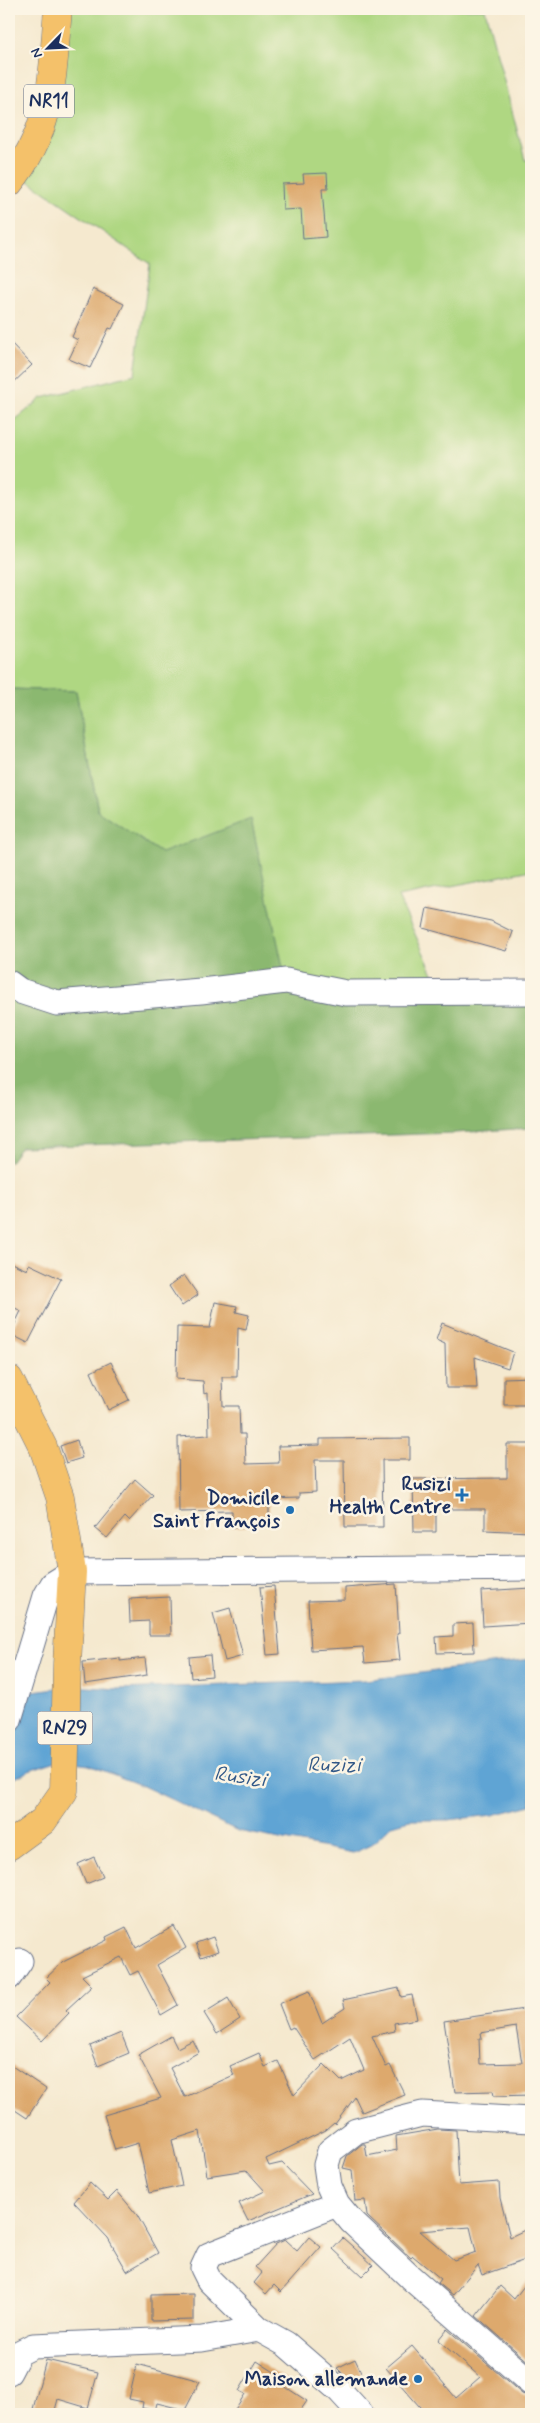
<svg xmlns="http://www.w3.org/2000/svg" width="540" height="2423" font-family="Mynerve,sans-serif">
<rect width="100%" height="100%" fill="#fcf5e5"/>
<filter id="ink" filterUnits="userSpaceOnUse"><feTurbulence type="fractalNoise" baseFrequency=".02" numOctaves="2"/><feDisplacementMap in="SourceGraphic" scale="10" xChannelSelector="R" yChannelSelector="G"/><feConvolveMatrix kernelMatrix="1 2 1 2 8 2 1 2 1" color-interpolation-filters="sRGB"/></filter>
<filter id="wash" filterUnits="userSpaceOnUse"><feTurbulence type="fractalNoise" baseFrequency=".0096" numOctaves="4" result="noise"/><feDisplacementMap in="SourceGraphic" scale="20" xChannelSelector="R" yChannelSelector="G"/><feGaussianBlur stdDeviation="1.12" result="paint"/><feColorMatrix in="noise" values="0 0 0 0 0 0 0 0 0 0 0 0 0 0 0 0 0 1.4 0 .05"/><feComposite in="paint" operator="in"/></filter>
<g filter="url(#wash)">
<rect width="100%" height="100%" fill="#f5e9cf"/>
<!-- green -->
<path fill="#afd782" stroke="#658370" d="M58,9H485L525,160H531V870L398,897L441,991L286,981L161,854L98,811L76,691L9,689V425L42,398L135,374L150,264L17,173Z"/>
<!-- forest -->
<path fill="#8bb870" stroke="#537467" d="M9,689L76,691L98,811L161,853L251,819L286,981L531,992V1128L455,1133L21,1147L9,1163Z"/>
<!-- water -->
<path fill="#5ea4d4" stroke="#3c6a99" d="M531,1659V1805L493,1815L448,1820H410L392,1825L371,1845L353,1853L238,1831L143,1786L89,1765L59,1761L29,1771L9,1781V1694L72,1686L118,1689L365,1680Z"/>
<g id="blocks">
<!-- building -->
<path fill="#dda96d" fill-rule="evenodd" d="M327,173L328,189H322L326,237L303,239L301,209L283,210L282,184L304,183L303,174Z
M93,289L124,304L112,329L109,328L90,368L69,359L78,340L72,337Z
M9,341L32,365L9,387Z
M427,908L491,921L513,932L506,951L423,928Z
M9,1262L27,1270L29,1264L61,1279L28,1343L10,1334L21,1311L9,1305Z
M184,1275L198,1295L182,1306L169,1286Z
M215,1302L237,1306L236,1312L249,1315L246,1330L238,1328L237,1377H222L223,1406H239L240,1434H245L246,1464L279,1463L278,1446L320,1445V1439L410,1438V1460H382L383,1527H345L344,1460H315L316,1492L299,1493V1498L269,1499V1519L250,1520V1526L232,1527V1511L179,1512L178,1437L209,1435L208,1393L204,1394L203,1381L176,1379L177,1327L210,1328Z
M442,1323L513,1352L508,1368L475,1357L477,1388H446L445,1344L436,1340Z
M111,1362L129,1400L108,1410L91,1372Z
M531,1377V1405H504V1378Z
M77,1440L82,1458L66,1463L60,1446Z
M507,1444H531L530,1532L485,1530V1509H436V1532H414L413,1479L507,1478Z
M135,1479L153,1495L129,1521L125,1517L107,1538L95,1528Z
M396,1584L399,1633L397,1634L400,1660L365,1663L363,1647L311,1650L308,1601L345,1600V1588Z
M274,1586L280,1654L267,1655L260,1587Z
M531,1588V1623L483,1626L481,1591Z
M170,1597L171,1635H149V1621L130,1622L129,1599Z
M230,1608L243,1656L225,1661L213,1613Z
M473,1623L474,1652L437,1653L436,1637L453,1636V1624Z
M210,1655L212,1676L191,1678L189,1657Z
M120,1658V1661L145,1658L147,1675L85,1684L83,1662Z
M94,1857L103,1877L86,1884L78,1864Z
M174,1926L186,1948L157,1965L178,2005L161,2015L138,1971L130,1975L121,1957L82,1976L92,1986L66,2010L69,2013L42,2041L16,2017L50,1982L46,1978L63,1962L107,1940L106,1937L126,1927L136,1948Z
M213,1937L218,1951L201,1957L196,1943Z
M399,1988L401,1997L412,1995L417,2019L394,2023L395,2031L372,2036L386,2067L390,2065L405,2095L362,2112L355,2097L335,2124L334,2123L326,2130L266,2159L269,2166L282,2163L312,2194L248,2221L239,2203L265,2191L246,2170L207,2176L200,2131L172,2140L182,2186L149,2193L138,2143L115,2150L104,2115L161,2098L138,2055L171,2036L177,2048L193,2040L199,2052L170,2068L185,2097L234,2075L230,2066L259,2053L265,2067L278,2061L294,2095L324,2064L341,2081L364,2070L350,2037L315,2060L293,2027L289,2029L279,2004L309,1991L322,2023L345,2008L343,2000Z
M228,1998L240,2019L217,2034L204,2013Z
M531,2008V2095L494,2096L493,2091L455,2092L444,2021ZM516,2027L522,2063L480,2064L479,2038H482L481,2033Z
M121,2033L129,2053L98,2066L90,2046Z
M9,2064L46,2089L27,2118L9,2106Z
M438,2129L456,2130L459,2185L499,2182L500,2198L510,2237L531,2227V2258L482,2275L478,2265L453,2295L438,2283L441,2279L413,2256L411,2258L367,2216L365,2200L355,2201L352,2170L343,2168L347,2156L362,2144H365L367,2156L397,2150L396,2136ZM470,2227L476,2252L454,2260L420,2231Z
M90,2183L108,2200L117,2191L137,2215L158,2253L127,2271L108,2238L74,2202Z
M309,2237L321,2247L281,2292L274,2285L266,2294L254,2283L262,2273L255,2267L276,2244L285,2240L297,2251Z
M343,2238L373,2265L362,2276L333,2249Z
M531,2277V2364L476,2316L500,2286L514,2299Z
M194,2294V2320L151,2321V2295Z
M447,2329L522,2394L531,2397V2414H426L386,2368L412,2346L456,2398L480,2377L438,2340Z
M355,2359L362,2374L350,2381L337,2368Z
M46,2360L98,2372L88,2408L58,2399L54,2414L33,2409Z
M257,2361L287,2380L284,2386L307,2401L298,2414H232L245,2394L239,2391Z
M137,2364L200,2381L185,2410L157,2403L155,2411L142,2408L143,2402L129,2399Z"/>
</g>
</g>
<g filter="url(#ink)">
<use href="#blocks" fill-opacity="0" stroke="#677086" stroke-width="1"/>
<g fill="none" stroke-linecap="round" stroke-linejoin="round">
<defs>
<path id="minor" d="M9,983L20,991L57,1003L201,991L286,981L346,993L531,992
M9,1720L46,1596L53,1584L72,1572L531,1568
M9,1977L20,1961
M531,2120L422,2114L356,2131L330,2151L326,2165L329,2186L337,2204L352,2222L410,2277L531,2383
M337,2204L209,2255L203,2268L209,2280L259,2329L286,2344L339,2390L361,2414
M9,2372L19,2353L33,2346L202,2339L259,2329"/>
<path id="major" d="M9,1379L43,1447L60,1497L72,1572L67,1664L64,1791L43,1821L9,1846"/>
<path id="highway" d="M9,183C54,128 52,76 58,9"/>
</defs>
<!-- minor casing -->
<use href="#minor" stroke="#677086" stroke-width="27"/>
<!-- major casing -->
<use href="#major" stroke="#677086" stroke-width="29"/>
<!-- highway casing -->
<use href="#highway" stroke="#677086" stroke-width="29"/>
<!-- minor -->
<use href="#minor" stroke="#fff" stroke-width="25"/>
<!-- major -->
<use href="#major" stroke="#f4c16b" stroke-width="28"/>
<!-- highway -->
<use href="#highway" stroke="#f4c16b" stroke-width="28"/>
</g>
</g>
<!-- markers -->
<g fill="#1f6fb2" stroke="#fcf5e5" stroke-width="2">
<path d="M459.5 1487.5h5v5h5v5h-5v5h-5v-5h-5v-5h5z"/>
<circle cx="290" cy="1510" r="5"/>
<circle cx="418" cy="2379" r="5"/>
</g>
<g text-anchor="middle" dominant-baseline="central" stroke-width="5" stroke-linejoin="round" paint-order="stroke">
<!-- shield labels -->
<g fill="#fcf5e5" stroke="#5e6a86" stroke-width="1">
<rect x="24" y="84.5" width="50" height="33" rx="4"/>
<rect x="37.5" y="1711.5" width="55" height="33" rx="4"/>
</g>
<g font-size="19" font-weight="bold" fill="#1b2f5e">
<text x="49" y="101">NR11</text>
<text x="65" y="1728">RN29</text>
</g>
<!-- poi labels -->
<g font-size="20" font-weight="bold" fill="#1b2f5e" stroke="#fcf5e5" text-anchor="end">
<text x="451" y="1484">Rusizi<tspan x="451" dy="23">Health Centre</tspan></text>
<text x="280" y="1498">Domicile<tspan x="280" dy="23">Saint François</tspan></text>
<text x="408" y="2379">Maison allemande</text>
</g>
<!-- water labels -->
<g font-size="21" font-style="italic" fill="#325887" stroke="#fcf5e5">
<text x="334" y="1765">Ruzizi</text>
<text transform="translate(240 1777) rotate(7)">Rusizi</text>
</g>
</g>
<!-- margin -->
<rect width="540" height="2423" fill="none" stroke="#fcf5e5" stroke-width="30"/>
<!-- north arrow -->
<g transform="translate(48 48) rotate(246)" stroke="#fcf5e5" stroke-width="4" paint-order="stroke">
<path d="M0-4L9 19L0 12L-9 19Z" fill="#1b2f5e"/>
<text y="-8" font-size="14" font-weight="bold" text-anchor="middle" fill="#1b2f5e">N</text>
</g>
</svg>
